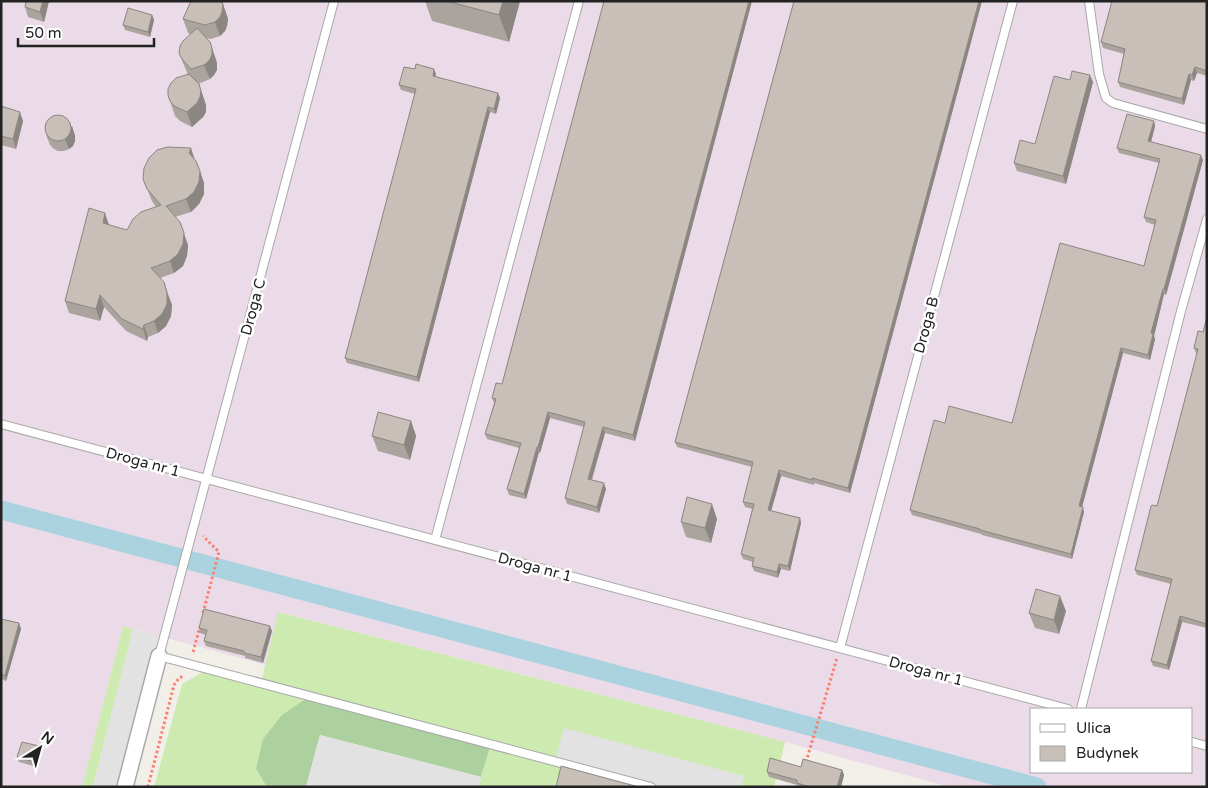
<svg xmlns="http://www.w3.org/2000/svg" width="1208" height="788" font-family="'Varela Round',sans-serif">
<rect width="100%" height="100%" fill="#f2efe9"/>
<!-- industrial -->
<path fill="#ebdbe8" fill-rule="evenodd" d="M1,1H1207V787H950L774,739L279,612L266,665L123,626L82,787H1ZM1032,709H1192V772H1032Z"/>
<!-- grass -->
<path fill="#cdebb0" d="M278,612L785,742L774,787H479L481,777L491,745L310,696L256,769L267,787H154L182,684L208,669L261,683Z
M123,626L133,629L93,787H82Z"/>
<!-- forest -->
<path fill="#add19e" d="M310,696L491,744L481,777L320,735L306,787H267L256,769L263,739L282,715Z"/>
<!-- parking -->
<path fill="#e2e2e2" d="M133,629L164,637L125,787H93Z
M564,728L744,776L741,787H651L555,761Z
M320,735L481,777L479,787H306Z"/>
<g fill="none" stroke-linecap="round" stroke-linejoin="round">
<!-- canal -->
<path stroke="#aad3df" stroke-width="19" d="M1,510L1037,787"/>
<defs>
<path id="service" d="M334,1L159,656L651,787
M1089,1L1099,74L1106,98L1113,103L1207,129
M1,424L1068,709
M435,540L579,1
M840,648L1013,1
M1081,709L1181,311L1207,219
M1192,742L1207,746"/>
<path id="minor" d="M125,787L159,656"/>
</defs>
<!-- service casing -->
<use href="#service" stroke="#a9a9a9" stroke-width="10"/>
<!-- minor casing -->
<use href="#minor" stroke="#a9a9a9" stroke-width="18"/>
<!-- path -->
<path stroke="#fa8072" stroke-width="3" stroke-dasharray="2.5 2.5" stroke-linecap="butt" d="M203,613L219,552L203,536
M193,652L200,627
M806,762L837,658
M148,787L174,685L179,678L184,676"/>
<!-- service -->
<use href="#service" stroke="#fff" stroke-width="8"/>
<!-- minor -->
<use href="#minor" stroke="#fff" stroke-width="15"/>
</g>
<!-- wall -->
<path fill="#aba49e" d="M26,1H49L44,22L28,17L25,7Z
M222,1L228,19L227,26L225,31L220,36L211,39L206,38L210,42L217,63V70L214,75L210,79L198,84L206,105V112L203,117L192,127L180,121L175,116L168,95L188,75L179,53L190,34L188,33L183,19Z
M425,1H520L509,42L432,21Z
M604,1H752L635,441L605,433L592,480L606,489L599,513L567,504L565,498L584,427L550,418L540,453L539,452L526,499L509,495L507,489L519,448L487,439L485,434L494,403L492,398L502,384Z
M794,1H982L850,493L814,483V485L781,476L771,511L800,518L801,523L790,571L781,569L778,578L754,571L752,566L753,562L743,559L741,554L752,509L745,507L743,502L752,467L677,447L675,442Z
M1207,1V76L1197,73L1194,81L1191,80L1184,105L1120,87L1118,82L1124,54L1103,48L1101,42Z
M152,15L154,20L150,37L125,30L123,25Z
M436,74L435,76L500,98L496,114L490,112L419,382L347,363L345,358L415,94L401,90L399,85Z
M1070,80L1093,82L1066,184L1017,171L1014,163L1035,144Z
M1,106L23,121L16,149L1,145Z
M1154,121L1155,126L1151,142L1203,160L1166,295L1164,294L1154,336L1155,339L1150,360L1123,353L1082,507L1084,512L1072,559L982,535L981,534L912,515L910,510L945,423H1012L1144,266L1155,225L1146,222L1144,217L1159,163L1119,153L1117,148Z
M72,126L75,136V141L73,146L69,149L64,151H58L54,149L50,145L46,135Z
M194,159L196,161L204,183V194L199,204L191,212L175,217L188,245L187,256L183,266L174,273L160,278L164,282L172,305L171,316L166,326L158,333L148,337L147,341L126,331L104,307L100,321L69,313L65,301L127,230L156,207L152,201L143,179Z
M1207,317V628L1182,622L1169,670L1153,666L1151,661L1171,584L1137,575L1135,570L1157,506L1197,354L1196,353L1194,348L1203,332Z
M411,421L416,436L410,460L378,451L372,436Z
M717,519L711,543L686,537L681,522Z
M1066,611L1059,634L1035,628L1029,613Z
M1,619L19,623L21,629L6,681L1,679Z
M199,628L272,631L263,663L245,658V656L206,646L204,641L206,635L200,633Z
M41,751L37,767L19,762L17,757Z
M801,767L842,770L844,775L841,787H798L797,785L769,777L767,772Z"/>
<!-- shaded-wall -->
<path fill="#8b8681" d="M43,1H49L44,22L40,12Z
M222,1L228,19L227,26L225,31L220,36L215,22Z
M503,1H520L509,42L499,15Z
M749,1H752L635,441L633,435Z
M979,1H982L850,493L848,488Z
M152,15L154,20L150,37L148,32Z
M210,42L217,63V70L214,75L210,79L204,65Z
M1195,67L1197,73L1194,81L1192,75Z
M434,69L436,74L434,81L433,76Z
M1189,74L1191,80L1184,105L1182,99Z
M1090,75L1093,82L1066,184L1063,176Z
M199,84L206,105V112L203,117L192,127L187,112Z
M498,93L500,98L496,114L494,109Z
M488,107L490,112L419,382L417,377Z
M20,112L23,121L16,149L13,139Z
M1154,121L1155,126L1150,146L1148,141Z
M72,126L75,136V141L73,146L69,149L65,139Z
M191,148L195,160L189,153Z
M1201,155L1203,160L1166,295L1164,289Z
M200,171L204,183V194L199,204L191,212L186,199Z
M105,213L109,225L103,223Z
M180,222L188,245L187,256L183,266L174,273L170,261Z
M1163,289L1164,294L1154,336L1155,339L1150,360L1148,355L1151,333Z
M167,293L172,305L171,316L166,326L158,333L154,321Z
M100,295L104,307L100,321L96,309Z
M144,325L148,337L147,341L143,329Z
M1121,348L1123,353L1081,511L1079,506Z
M548,412L550,418L540,453L538,447Z
M411,421L416,436L410,460L404,445Z
M603,427L605,433L590,484L588,479Z
M537,447L539,452L526,499L524,494Z
M779,470L781,476L770,515L768,510Z
M604,483L606,489L599,513L597,507Z
M712,504L717,519L711,543L705,528Z
M1083,507L1084,512L1072,559L1071,554Z
M800,518L801,523L790,571L788,566Z
M779,564L781,569L778,578L777,572Z
M1060,596L1066,611L1059,634L1054,620Z
M1180,616L1182,622L1169,670L1167,665Z
M19,623L21,629L6,681L5,675Z
M270,626L272,631L263,663L261,657Z
M39,746L41,751L37,767L35,762Z
M842,770L844,775L841,787H837Z"/>
<!-- building -->
<path fill="#c7bfb8" stroke="#8b8681" d="M26,1H43L40,12L25,7Z
M191,1H221L223,5L222,12L220,17L215,22L205,25L183,19Z
M447,1H503L499,15Z
M604,1H749L633,435L603,427L588,479L604,483L597,507L565,498L585,422L548,412L538,447H537L524,494L507,489L521,443L485,434L496,399L492,398L496,383L502,384Z
M794,1H979L848,488L812,478V480L779,470L768,510L800,518L788,566L779,564L777,572L752,566L754,558L741,554L754,504L743,502L753,462L675,442Z
M1112,1H1207V71L1195,67L1192,75L1189,74L1182,99L1118,82L1125,49L1101,42Z
M128,8L152,15L148,32L123,25Z
M197,28L210,42L212,48V55L209,61L204,65L191,69L182,59L179,53L180,46L183,41Z
M416,64L434,69L433,76L498,93L494,109L488,107L417,377L345,358L416,89L399,85L404,67L415,69Z
M1072,71L1090,75L1063,176L1014,163L1020,140L1035,144L1054,76L1070,80Z
M189,74L199,84L201,91L200,97L197,103L187,112L174,106L170,101L168,95V89L171,83L176,78Z
M1,106L20,112L13,139L1,136Z
M1127,114L1154,121L1148,141L1201,155L1164,289H1163L1151,333L1153,334L1148,355L1121,348L1079,506L1083,507L1071,554L980,530V529L910,510L934,420L945,423L949,406L1012,423L1060,243L1144,266L1156,220L1144,217L1160,159L1117,148Z
M45 128a13 13 0 1 1 26 0a13 13 0 1 1-26 0Z
M168,147L191,148L189,153L196,161L200,171L199,182L194,192L186,199L166,206L180,222L184,233L183,244L178,254L170,261L151,268L164,282L167,293V304L162,314L154,321L144,325L143,329L122,319L100,295L96,309L65,301L89,208L105,213L103,223L127,230L133,219L141,212L161,205L147,189L143,179L144,168L149,158L157,150Z
M1207,317V624L1180,616L1167,665L1151,661L1172,579L1135,570L1151,506L1152,505L1157,506L1198,349L1194,348L1198,331L1203,332Z
M378,412L411,421L404,445L372,436Z
M687,497L712,504L705,528L681,522Z
M1036,589L1060,596L1054,620L1029,613Z
M204,609L270,626L261,657L244,653V651L204,641L207,630L199,628Z
M1,619L19,623L5,675H1Z
M22,742L39,746L35,762L17,757Z
M770,758L801,767L803,759L842,770L837,787H810L797,783V780L767,772Z
M561,766L639,787H556Z"/>
<g text-anchor="middle" dominant-baseline="central" stroke-width="5" stroke-linejoin="round" paint-order="stroke">
<!-- street labels -->
<g font-size="15" fill="#222" stroke="#fff">
<text transform="translate(253 307) rotate(-75)">Droga C</text>
<text transform="translate(926 325) rotate(-75)">Droga B</text>
<text transform="translate(143 462) rotate(15)">Droga nr 1</text>
<text transform="translate(535 567) rotate(15)">Droga nr 1</text>
<text transform="translate(926 671) rotate(15)">Droga nr 1</text>
</g>
</g>
<!-- border -->
<rect width="1208" height="788" fill="none" stroke="#222222" stroke-width="5"/>
<!-- legend -->
<rect x="1030" y="708" width="162" height="65" fill="#ffffff" stroke="#a7a7a7"/>
<rect x="1040" y="724" width="25" height="8" fill="#ffffff" stroke="#a7a7a7"/>
<text x="1076" y="733" font-size="15" fill="#222222">Ulica</text>
<rect x="1040" y="746" width="25" height="15" fill="#c7bfb8" stroke="#a7a7a7"/>
<text x="1076" y="758" font-size="15" fill="#222222">Budynek</text>
<!-- north arrow -->
<g transform="translate(40 748) rotate(37)" stroke="#ffffff" stroke-width="4" paint-order="stroke">
<path d="M0-4L9 19L0 12L-9 19Z" fill="#222222"/>
<text y="-8" font-size="14" font-weight="bold" text-anchor="middle" fill="#222222">N</text>
</g>
<!-- scale -->
<path d="M18 38v8h136v-8" fill="none" stroke="#222222" stroke-width="2.5"/>
<text x="25" y="38" font-size="15" fill="#222222" stroke="#ffffff" stroke-width="4" paint-order="stroke">50 m</text>
</svg>
